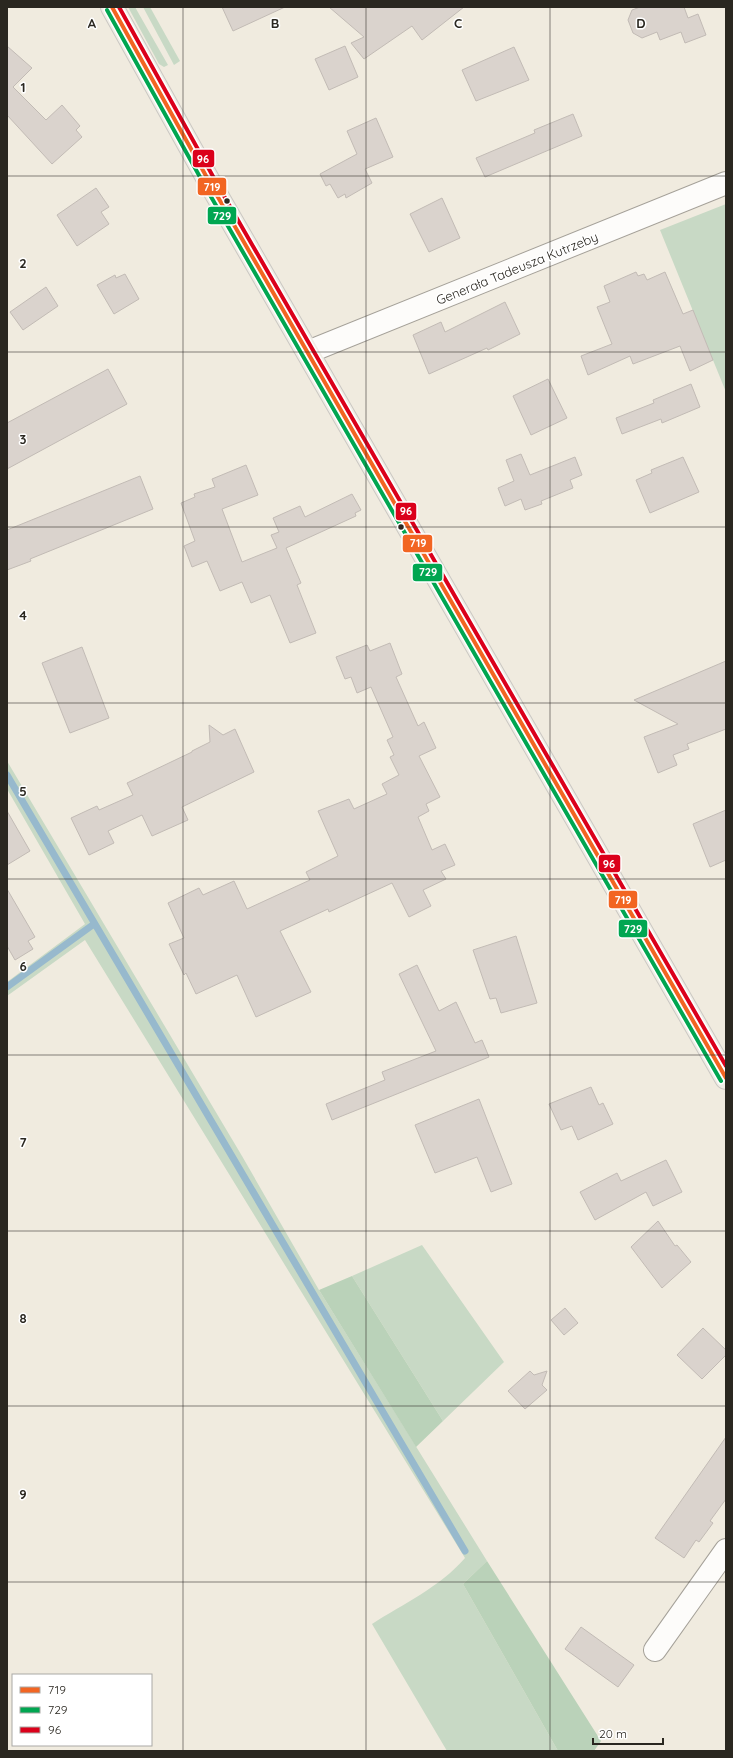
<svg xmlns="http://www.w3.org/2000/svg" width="733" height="1758" font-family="Quicksand,sans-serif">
<rect width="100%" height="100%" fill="#f0ebdf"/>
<!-- green -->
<path fill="#c8d9c5" d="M128,7H135L168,65L164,67L159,64Z
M143,7H150L180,61L174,65Z
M726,204V392L660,230Z
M7,761L242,1156L319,1290L487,1561L463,1584L558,1751H447L372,1624C403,1604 440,1587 465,1558L85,940L7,996V982L85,924L7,789Z
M422,1245L504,1362L443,1421L352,1276Z"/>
<!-- forest -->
<path fill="#bad2b9" d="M352,1276L443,1421L416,1447L319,1290Z
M487,1561L601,1741L594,1751H558L463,1584Z"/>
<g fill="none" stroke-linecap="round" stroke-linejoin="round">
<!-- stream -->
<path stroke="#97b9cd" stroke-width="7" d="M7,775L465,1551
M7,987L94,924"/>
</g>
<!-- building -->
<path fill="#dad3cd" stroke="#c2bbb5" d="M222,7H285L233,31Z
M329,7H464L422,40L412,26L364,59L351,43L364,37Z
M640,7H684L688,18L698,14L706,35L685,43L681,32L660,40L657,32L642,38L633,33L628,20L632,10Z
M7,46L32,68L13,87L46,120L62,105L80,126L76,130L82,137L52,164L7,115Z
M345,46L358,77L329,90L315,59Z
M514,47L529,80L476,101L462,70Z
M573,114L582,136L485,177L476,158L535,133L534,130Z
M376,118L393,157L365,169L372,183L346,198L345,194L338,198L330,184L326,186L320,174L357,154L347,131Z
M96,188L109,207L101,212L109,224L77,246L57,215Z
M442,198L460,238L429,252L410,214Z
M636,272L638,276L644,274L647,280L665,272L683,314L693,310L713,360L690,371L680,346L633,364L630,356L588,375L581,356L612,344L597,307L610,302L604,286Z
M125,274L139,299L114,314L97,285L115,275L116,278Z
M46,287L58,306L23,330L10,312Z
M505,302L520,334L488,350L487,348L429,374L413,335L441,322L445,332Z
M108,369L127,404L7,469V423Z
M548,379L567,418L531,435L513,396Z
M691,384L700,407L662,423L661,419L622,434L616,418L654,403L653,400Z
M521,454L530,475L575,457L582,475L570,480L573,488L541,501L542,504L525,510L521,499L505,506L498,488L514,481L506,460Z
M683,457L699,492L650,513L636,480L652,473L651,470Z
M246,465L258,495L222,509L242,562L277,548L271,535L279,532L273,518L300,506L305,517L352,494L361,510L355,513L356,516L286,548L301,583L297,585L316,633L290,643L270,595L251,603L242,582L220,591L207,561L192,567L184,546L195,541L181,503L195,497L194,494L215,487L212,479Z
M140,476L153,509L30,559L31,561L7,570V530Z
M390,643L402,674L396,677L418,726L424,722L436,748L419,756L440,797L426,804L429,811L418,817L432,850L445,844L455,865L441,871L446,879L423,890L431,906L409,917L392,883L329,912L328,909L280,931L311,992L256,1017L237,975L196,994L186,973L184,975L169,944L184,938L168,903L199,888L203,895L234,881L247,909L310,880L306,872L338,856L318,811L349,799L354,809L387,794L382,784L399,775L390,757L394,755L387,740L393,737L371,687L357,693L351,677L345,679L336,657L367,645L370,651Z
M82,647L109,718L70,733L42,663Z
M726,661V729L687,744L689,749L673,755L677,765L658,773L644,737L678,724L634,700Z
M209,725L223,735L235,729L254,772L182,807L188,820L152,836L142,815L108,831L114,843L89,855L71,818L97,806L99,810L133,795L127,783L192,752V751L210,742Z
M726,810V860L710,867L693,824Z
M7,811L30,851L7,865Z
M7,889L35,937L28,941L33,949L15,960L7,946Z
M516,936L537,1003L501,1013L496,998L490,999L473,950Z
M417,965L439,1011L456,1002L475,1043L482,1040L489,1057L332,1120L326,1104L385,1080L382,1072L436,1051L399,974Z
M591,1087L599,1105L603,1103L613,1124L578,1140L572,1126L561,1130L549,1104Z
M479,1099L512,1184L491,1192L477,1157L435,1173L415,1125Z
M666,1160L682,1192L653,1206L646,1192L595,1220L580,1192L617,1173L621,1181Z
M658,1221L675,1246L677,1245L691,1262L662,1288L631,1247Z
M565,1308L578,1323L564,1335L551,1320Z
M703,1328L726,1350V1355L702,1379L677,1355Z
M530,1371L534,1375L547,1371L542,1385L547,1390L525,1409L508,1391Z
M726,1437V1499L710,1521L713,1523L699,1542L696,1540L684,1558L655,1538Z
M581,1627L634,1665L618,1687L565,1649Z"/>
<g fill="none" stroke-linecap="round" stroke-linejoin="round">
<defs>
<path id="minor" d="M308,352L726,183
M655,1650L726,1550"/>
<path id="major" d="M112,7L215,192L726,1078"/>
</defs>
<!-- minor casing -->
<use href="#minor" stroke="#a5a199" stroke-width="24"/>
<!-- major casing -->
<use href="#major" stroke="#cbc8c3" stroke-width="24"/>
<!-- minor -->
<use href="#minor" stroke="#fdfcfa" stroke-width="22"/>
<!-- major -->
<use href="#major" stroke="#f0eee6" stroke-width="22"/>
<defs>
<path id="bus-1" d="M112,7L215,192L726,1078"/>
<path id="bus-2" d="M107,10L210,195L721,1081"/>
<path id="bus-3" d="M119,7L220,189L726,1066"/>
</defs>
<!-- bus-1 casing -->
<use href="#bus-1" stroke="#fff" stroke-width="7"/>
<!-- bus-2 casing -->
<use href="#bus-2" stroke="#fff" stroke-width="7"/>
<!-- bus-3 casing -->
<use href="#bus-3" stroke="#fff" stroke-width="7"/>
<!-- bus-1 -->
<use href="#bus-1" stroke="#f26522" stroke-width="4"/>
<!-- bus-2 -->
<use href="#bus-2" stroke="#00a651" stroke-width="4"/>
<!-- bus-3 -->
<use href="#bus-3" stroke="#db001b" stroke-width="4"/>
</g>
<!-- grid -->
<path fill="none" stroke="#2a2720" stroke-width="1" stroke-opacity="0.55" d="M183,7V1751M366,7V1751M550,7V1751M7,176H726M7,352H726M7,527H726M7,703H726M7,879H726M7,1055H726M7,1231H726M7,1406H726M7,1582H726"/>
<!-- markers -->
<g fill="#2a2720" stroke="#fff" stroke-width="1.5">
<circle cx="227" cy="201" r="3.5"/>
<circle cx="401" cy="527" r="3.5"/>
</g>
<g text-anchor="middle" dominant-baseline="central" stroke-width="3" stroke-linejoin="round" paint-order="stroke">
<!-- street labels -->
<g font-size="13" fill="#2a2720" stroke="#fff">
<text transform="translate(517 268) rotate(-22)">Generała Tadeusza Kutrzeby</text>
</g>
</g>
<g font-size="13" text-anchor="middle" font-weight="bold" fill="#2a2720" stroke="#fff" stroke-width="3" stroke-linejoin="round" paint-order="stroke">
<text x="92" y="28">A</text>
<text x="275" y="28">B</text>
<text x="458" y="28">C</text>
<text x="641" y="28">D</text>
<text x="23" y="92">1</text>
<text x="23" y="268">2</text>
<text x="23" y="444">3</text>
<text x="23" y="620">4</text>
<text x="23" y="796">5</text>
<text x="23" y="971">6</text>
<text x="23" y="1147">7</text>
<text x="23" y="1323">8</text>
<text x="23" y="1499">9</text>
</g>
<g stroke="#fff" stroke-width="1.5">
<rect x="192" y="149" width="23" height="19" rx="4" fill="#db001b"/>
<rect x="197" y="177" width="30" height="19" rx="4" fill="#f26522"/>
<rect x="207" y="206" width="30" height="19" rx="4" fill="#00a651"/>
<rect x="395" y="502" width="22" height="19" rx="4" fill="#db001b"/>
<rect x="402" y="534" width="31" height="19" rx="4" fill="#f26522"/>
<rect x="412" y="563" width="31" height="19" rx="4" fill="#00a651"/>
<rect x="598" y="854" width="23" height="19" rx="4" fill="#db001b"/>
<rect x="608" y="890" width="30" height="19" rx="4" fill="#f26522"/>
<rect x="618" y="919" width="30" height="19" rx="4" fill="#00a651"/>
</g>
<g font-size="11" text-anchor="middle" font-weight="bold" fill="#fff">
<text x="203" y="163">96</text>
<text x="212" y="191">719</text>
<text x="222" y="220">729</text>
<text x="406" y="515">96</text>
<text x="418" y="547">719</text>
<text x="428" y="576">729</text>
<text x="609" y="868">96</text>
<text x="623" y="904">719</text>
<text x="633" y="933">729</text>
</g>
<!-- border -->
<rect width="733" height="1758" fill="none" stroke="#2a2720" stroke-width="16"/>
<!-- legend -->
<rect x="12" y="1674" width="140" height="72" fill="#ffffff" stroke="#aaa9a6"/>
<rect x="20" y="1687" width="20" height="6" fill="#f26522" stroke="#aaa9a6"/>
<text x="48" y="1694" font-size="12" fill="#2a2720">719</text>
<rect x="20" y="1707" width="20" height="6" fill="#00a651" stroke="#aaa9a6"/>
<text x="48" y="1714" font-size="12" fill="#2a2720">729</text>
<rect x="20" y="1727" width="20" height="6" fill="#db001b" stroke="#aaa9a6"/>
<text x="48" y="1734" font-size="12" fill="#2a2720">96</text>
<!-- scale -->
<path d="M593 1738v6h70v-6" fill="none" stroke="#2a2720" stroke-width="2"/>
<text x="599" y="1738" font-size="12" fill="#2a2720" stroke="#ffffff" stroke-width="3" paint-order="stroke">20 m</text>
</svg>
